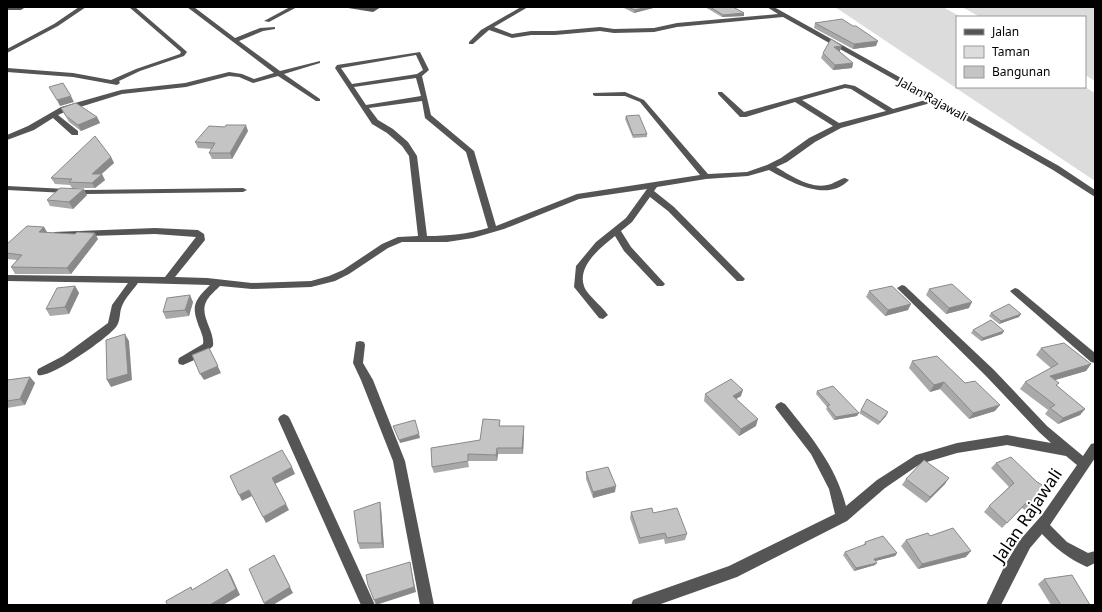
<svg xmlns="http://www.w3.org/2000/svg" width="1102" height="612" font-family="'Noto Sans',sans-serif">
<rect width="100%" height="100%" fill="#fff"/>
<!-- green -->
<path fill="#dcdcdc" d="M835,7H943L961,17H957V87H1085L1095,93V181Z
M962,7H1095V81L1085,75V17H980Z"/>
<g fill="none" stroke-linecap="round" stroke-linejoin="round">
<!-- minor -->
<path fill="#555" fill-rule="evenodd" d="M7,7H23L24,8L21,10H7Z
M79,7H86L58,26L7,53V49L54,24Z
M129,7H135L186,51L187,52L184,56L140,71L119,81L120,83L117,85L73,77L7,72V68L73,73L111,80L136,69L180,54L181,52Z
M187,7H194L235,38L260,28L275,27V29L263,31L239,41L280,71L320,61V63L284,74L320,99V101H316L278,76L253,83L239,77L229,76L186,87L122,94L67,111L58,115L78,131V135H72L53,118L34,130L7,140V135L28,126L61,107L121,90L185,83L229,72L242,74L254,79L274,73Z
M290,7H297L269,22L264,21Z
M342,7H381L373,12Z
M521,7H528L494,27L512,34L531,31H555L600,27L614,29L654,28L677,23L778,14L767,7H774L1059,166L1095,190V197L1053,170L934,102L841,128L815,142L787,162L776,167C790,175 810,189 827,185C834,184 839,179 845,178L849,180C827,203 791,182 769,170L748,176L706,179L657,187L654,191L674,207L743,277L745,279L743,281H737L668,211L650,197L632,222L621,231L631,247L665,284L663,286H657L624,251L615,236C601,247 577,266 584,286C586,294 603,307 608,315L603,319L599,318L574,287L576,266L596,242L626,218L647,189L579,199L504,229L473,238L447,242H402L388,248L349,274L335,281L311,287L252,289L220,286C216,290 210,295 207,300C198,315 215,330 213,346L201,357L183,365L179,364L178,361L179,358L203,344C204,338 202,335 200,329C191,306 193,302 210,285L138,283C133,290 125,298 122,306C119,312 121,321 116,327C108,338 50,379 38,375L37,372L38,369L63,356L108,323L112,305L128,283L7,281V275L165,277L196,237L155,234L57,237L53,234L54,232L155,228L198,230L204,234L205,240L175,277L207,278L252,283L311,281L329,276L343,270L382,244L398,237L418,236L409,156L402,146L387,133L372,124L335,68L337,65L420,52L429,70L422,76L431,115L474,151L496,226L577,194L700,175L640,102L625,96H595L593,95V93L625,92L644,100L708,174L747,172L767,165L781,158L809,138L833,126L795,102L746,117H740L718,94V92H722L744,112L845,84L855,86L893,109L929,99L783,17L677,27L654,32L614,33L600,31L555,35H531L512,38L489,30L473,44H469V42L481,30ZM416,55L423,70L417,74L352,84L341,68ZM416,78L421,96L366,105L354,87ZM845,88L851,89L886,111L839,123L802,100ZM422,101L425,118L466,152L488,228C468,234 448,236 427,236L417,156L408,142L393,129L378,120L369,108Z
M7,186L86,190L243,188L247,190L243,192L86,194L7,190Z
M902,285L905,286L994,370L1047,426L1083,456L1091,444L1095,443V458L1050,525L1067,542L1088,553L1095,551V563L1087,567C1069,559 1055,548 1042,534L1030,548L1001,605H986L1005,565L1020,540L1042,515L1077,465L1066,456L1007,445L957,453L920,464L885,488L847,521L737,577L658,605H631L633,600L638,598L729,566L835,514L829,489L811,454L777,410L775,407L777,404L781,402L785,404C810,435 836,466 846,506L877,480L916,455L957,443L1007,435L1051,443L1039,432L986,376L899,290L897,288Z
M1015,288L1018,289L1095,353V363L1091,362L1012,293L1010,291Z
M360,341L364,342L365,345L363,363L373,380L405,461L434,605H420L393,461L361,380L353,363L356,342Z
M284,414L288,416L290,419L375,605H361L278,419L280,416Z"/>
</g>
<!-- wall -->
<path fill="#a9a9a9" d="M622,7H657L634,13Z
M705,7H733L744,16L722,17Z
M815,23L853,26L876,46L853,49L814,28Z
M839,51L853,63L852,68L833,70L821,58L823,53L840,51Z
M61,108L97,117L100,123L81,131L69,122Z
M626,116L647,134V137L633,138L625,119Z
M248,131L232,159H212L209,153L212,149L198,148L195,142Z
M111,157L114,163L101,174L105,180L95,188H72L70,185L55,184L51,178Z
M87,195L73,209L50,206L47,200Z
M44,227L47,232L98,239L71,274H15L11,267L17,260L7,259V244Z
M75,286L79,293L69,314L50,316L46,309Z
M929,289L969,308L946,314L926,295Z
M869,291L908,310L885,316L866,297Z
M193,302L189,316L166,319L163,312Z
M991,313L1019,317L999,324L989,316Z
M973,330L1004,331L1002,334L981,341L971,333Z
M1041,348L1091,364L1086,371L1055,380L1057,386L1085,409L1080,415L1058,424L1045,414L1048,410L1020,389L1025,382L1051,368L1036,355Z
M912,361L965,383L995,411L969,419L940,389L930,392L909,368Z
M30,377L35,383L25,405L7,408V380Z
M817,391L857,416L834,420L826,409L827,407L816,394Z
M705,394L741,396L736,399L756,426L739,436L704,401Z
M861,410L886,416L878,425L859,413Z
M500,420V426L524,433L523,454H498L497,461H468L469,467L434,473L432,467L480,440Z
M996,463L1037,482L1046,487L1025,510L1022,508L1002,528L984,512L989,506L1009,487L991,468Z
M586,472L615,492L593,498L586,479Z
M906,479L945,484L926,503L902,485Z
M381,508L384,548L360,549L358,543Z
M631,512L653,513L687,534L685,540L665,544L664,539L639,544L630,518Z
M906,540L966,557L918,569L901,546Z
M865,542L897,553L895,556L875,561V565L854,571L843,555L845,552L864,545Z
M1044,579L1090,605H1051L1038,584Z"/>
<!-- shaded-wall -->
<path fill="#898989" d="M647,7H657L634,13L635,10Z
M744,13V16L722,17L723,15Z
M878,41L876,46L853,49L854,44Z
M842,46L840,51L832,52L834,47Z
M853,63L852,68L833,70L835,65Z
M71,96L74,102L60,106L57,100Z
M97,117L100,123L81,131L78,125Z
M246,125L248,131L232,159L230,153Z
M111,157L114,163L95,180L92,174Z
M102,174L105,180L95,188L92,183Z
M84,189L87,195L73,209L69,202Z
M44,227L48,234L39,232Z
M95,233L98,239L71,274L67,268Z
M75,286L79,293L69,314L65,307Z
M190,295L193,302L189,316L185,310Z
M972,302L969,308L946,314L949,308Z
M911,304L908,310L885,316L888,310Z
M1021,314L1019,317L999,324L1001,321Z
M1004,331L1002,334L981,341L983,338Z
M125,334L129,341L132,380L111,387L107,380Z
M209,348L221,373L204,380L200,374Z
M1091,364L1086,371L1045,383L1050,376Z
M30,377L35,383L25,405L20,399Z
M944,382L940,389L930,392L934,385Z
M743,390L741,396L731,402L733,396Z
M1000,405L995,411L969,419L973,413Z
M1085,409L1080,415L1058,424L1063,418Z
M888,412L886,416L878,425L880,422Z
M859,413L857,416L834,420L836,417Z
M758,419L756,426L739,436L741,429Z
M524,426V433L523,454L522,448Z
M419,434L420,438L400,443L399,440Z
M497,448L498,454L497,461L496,455Z
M292,467L295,474L275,484L272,478Z
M949,478L945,484L926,503L930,497Z
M616,486L615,492L593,498V492Z
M249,490L252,496L242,501L239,495Z
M380,502L381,508L384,548L382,543Z
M286,504L289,510L266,523L263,517Z
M971,551L966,557L918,569L922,564Z
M897,553L895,556L872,562L874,559Z
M274,555L293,593L273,605H265L264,603Z
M410,562L416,592L376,605L374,600Z
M877,563L875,565L854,571L856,568Z
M227,569L231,575L240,595L223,605H210Z"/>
<!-- building -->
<path fill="#c4c4c4" stroke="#898989" d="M628,7H647L635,10Z
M710,7H733L744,13L723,15Z
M842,19L853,26H856L878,41L854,44L815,23Z
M831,39L842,46L834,47L853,63L835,65L823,53Z
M63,83L71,96L57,100L49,87Z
M76,103L97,117L78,125L66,116L61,108Z
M639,115L647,134L633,135L626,116Z
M226,125H246L230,153H209L215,143L195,142L209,126L225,127Z
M95,136L111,157L92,174H102L92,183L69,182L72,179L51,178Z
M60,188L84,189L69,202L47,200Z
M27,226L44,227L39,232L75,234L77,232L95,233L67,268L11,267L22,255L7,253V244Z
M952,284L972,302L949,308L929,289Z
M75,286L65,307L46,309L57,288Z
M892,286L911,304L888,310L869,291Z
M190,295L185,310L163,312L167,298Z
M1009,304L1021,314L1001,321L991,313Z
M991,320L1004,331L983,338L973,330Z
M125,334L128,374L107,380L106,340Z
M1064,343L1091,364L1050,376L1059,383L1056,385L1085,409L1063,418L1050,408L1055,405L1025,382L1058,364L1041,348Z
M209,348L218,366L200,374L192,355Z
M937,356L965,383L975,381L1000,405L973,413L944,382L934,385L912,361Z
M30,377L20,399L7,401V380Z
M731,379L743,390L733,396L758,419L741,429L705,394Z
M833,386L859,413L836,417L827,406L830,405L817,391Z
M867,399L888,412L880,422L861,410Z
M483,419L500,420L499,426H524L522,448H497L496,455L468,454V461L432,467L431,448L480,440Z
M415,420L419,434L399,440L393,426Z
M282,450L292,467L272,478L286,504L263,517L249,490L239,495L230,476Z
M1011,457L1037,482L1046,487L1030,505L1027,502L1007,523L989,506L1014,483L996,463Z
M924,460L949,478L930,497L906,479Z
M608,467L616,486L593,492L586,472Z
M380,502L382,543H358L354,511Z
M652,508L653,513L677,508L687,534L667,538L665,533L640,538L631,512Z
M953,528L971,551L922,564L906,540L928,533L930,536Z
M883,536L897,553L874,559L877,563L856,568L845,552L866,544L865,542Z
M274,555L290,587L264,603L249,569Z
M410,562L414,587L374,600L368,585L366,575Z
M227,569L236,589L210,605H167L166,601L191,587L192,590Z
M1072,575L1090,605H1061L1044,579Z"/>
<g text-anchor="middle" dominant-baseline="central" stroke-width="4" stroke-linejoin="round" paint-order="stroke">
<!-- far-street labels -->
<g font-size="12" fill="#000" stroke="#fff">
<text transform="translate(933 99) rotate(29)">Jalan Rajawali</text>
</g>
<!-- near-street labels -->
<g font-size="17" fill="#000" stroke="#fff">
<text transform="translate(1027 515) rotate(-56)">Jalan Rajawali</text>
</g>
</g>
<!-- border -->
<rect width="1102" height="612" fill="none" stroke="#000000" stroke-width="16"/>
<!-- legend -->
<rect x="956" y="16" width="130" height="72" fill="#ffffff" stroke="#999999"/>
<rect x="964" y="29" width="20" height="6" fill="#555555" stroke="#999999"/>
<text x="992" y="36" font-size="12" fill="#000000">Jalan</text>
<rect x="964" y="46" width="20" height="12" fill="#dcdcdc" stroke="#999999"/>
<text x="992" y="56" font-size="12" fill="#000000">Taman</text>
<rect x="964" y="66" width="20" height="12" fill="#c4c4c4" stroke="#999999"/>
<text x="992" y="76" font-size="12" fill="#000000">Bangunan</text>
</svg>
